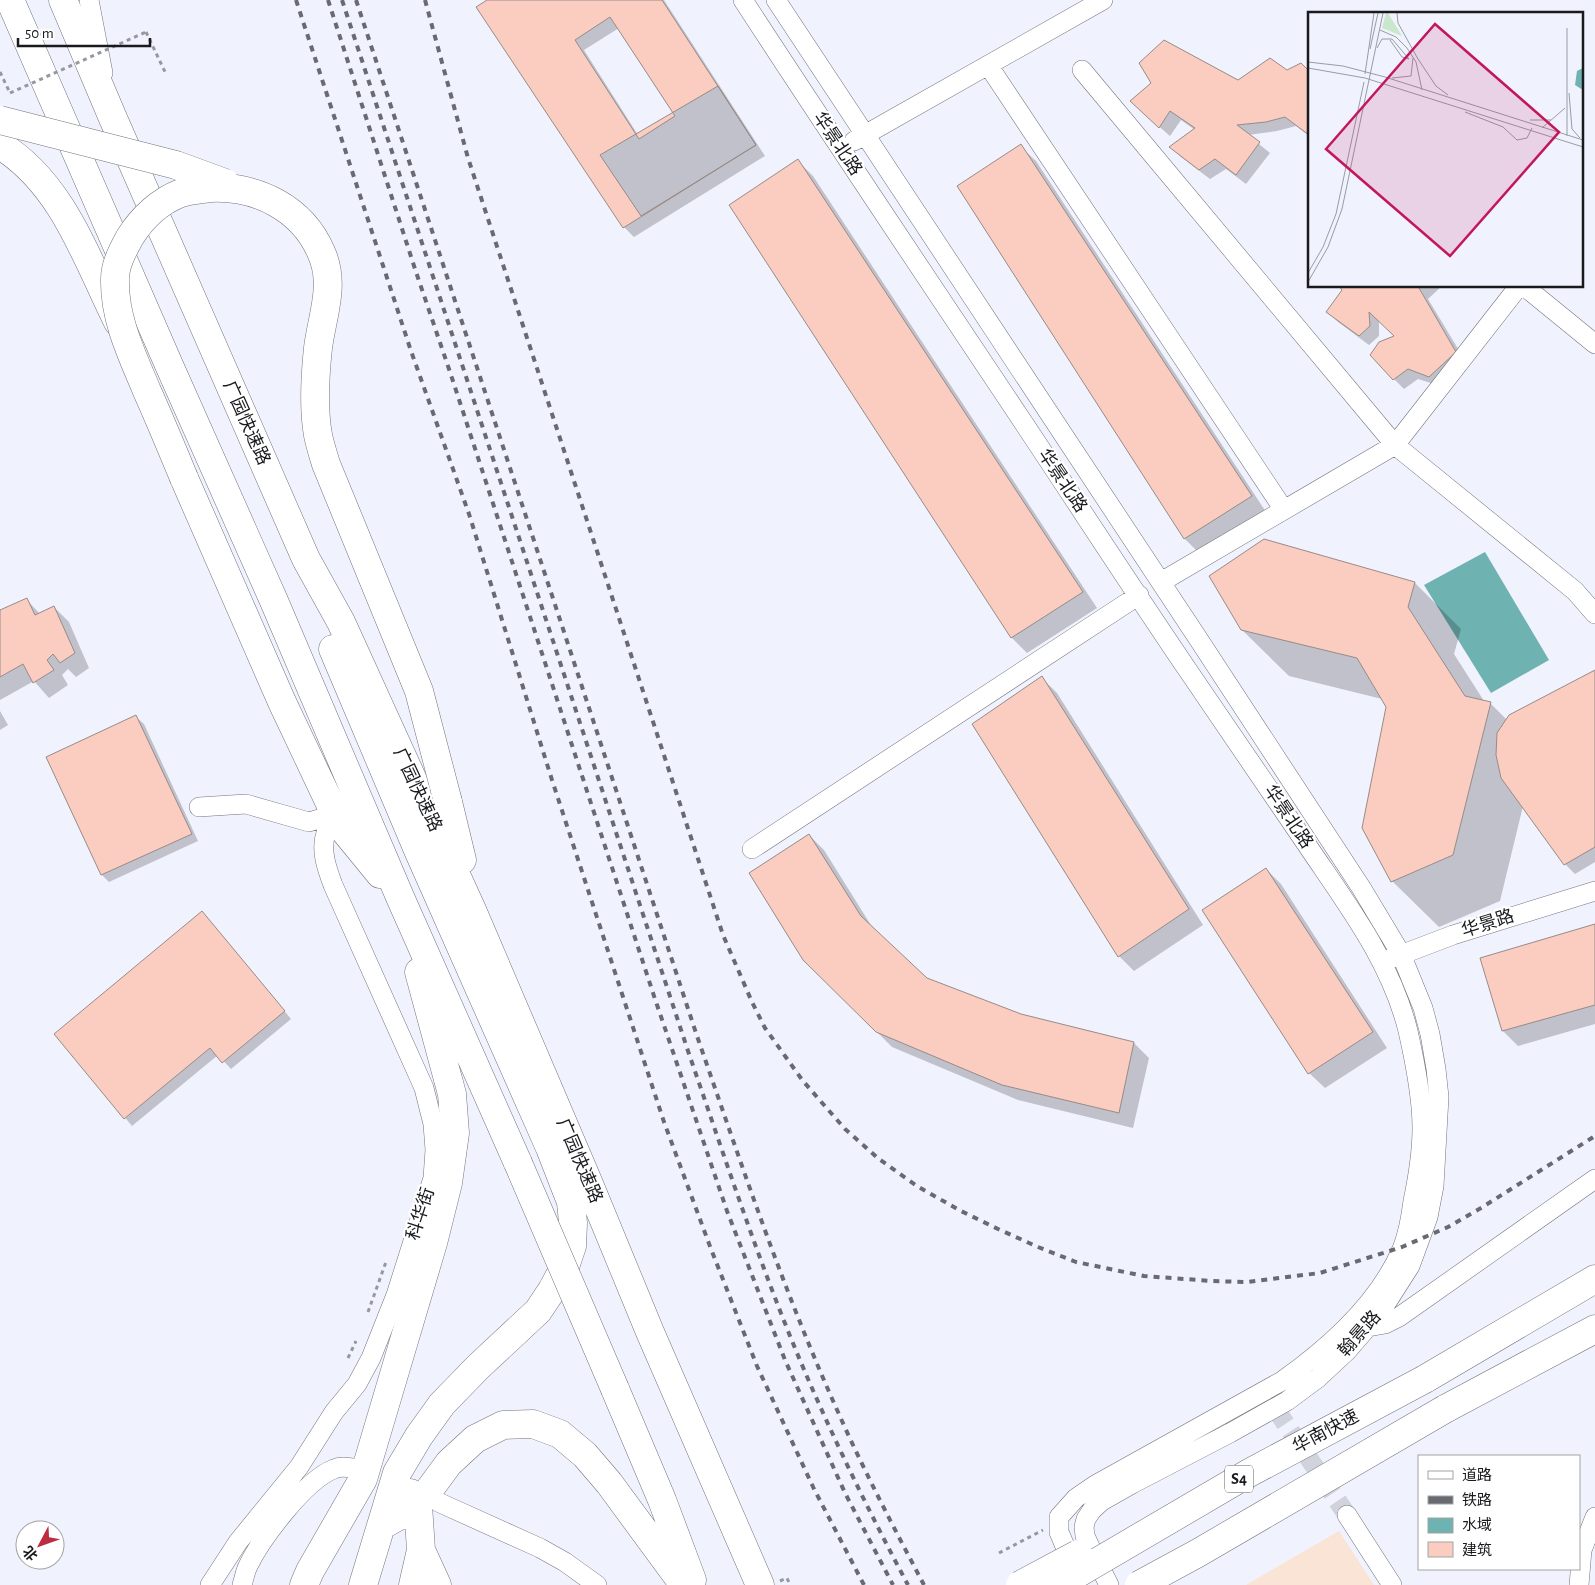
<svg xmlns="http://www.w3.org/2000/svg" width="1595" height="1585" font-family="'Alegreya Sans','Noto Sans SC',sans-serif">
<rect width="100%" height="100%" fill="#f0f2fd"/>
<!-- industrial -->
<path fill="#f9e4d5" d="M1339,1531L1374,1585H1246Z"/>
<!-- water -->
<path fill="#6fb2b2" d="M1485,552L1549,660L1491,693L1424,585Z"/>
<!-- shadow -->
<path fill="#0003" fill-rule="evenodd" d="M489,0H664L765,156L634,237L624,227ZM619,28L674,114L638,135L584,50Z
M1287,72L1309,73V136L1296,126L1277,131L1248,135L1270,153L1246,184L1226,169L1210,179L1181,157L1171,147L1195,130L1181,120L1170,136L1141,111L1238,81Z
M1020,146L1036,161L1266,512L1200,554L1185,539L959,186Z
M798,161L813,176L1097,608L1027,653L1012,638L731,205Z
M1341,286H1442L1428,299L1466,362L1440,386L1418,379L1404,389L1394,379L1396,336L1379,319V336L1369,345L1338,322L1328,312L1344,290Z
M1415,583L1461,629L1454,654L1484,701L1490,703L1507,720L1595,672V862L1575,874L1565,864L1523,806L1500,901L1439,927L1392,881L1387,707L1382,699L1289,676L1242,630Z
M27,600L40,614L54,607L69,622L89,668L76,677L68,669L62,675L68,685L49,698L34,681L0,700V611Z
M1042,678L1057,693L1203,925L1134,971L1119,956Z
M0,711L8,725L0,730Z
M136,717L144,724L198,841L109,882L102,875L47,758Z
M809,835L824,850L874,930L927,979L1020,1015L1134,1043L1149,1058L1133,1128L1018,1100L892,1047L804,959Z
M1266,869L1281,884L1387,1048L1325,1088L1309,1073L1204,910Z
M209,920L291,1019L231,1069L218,1055L132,1126L55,1034Z
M1595,925V1024L1518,1046L1503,1031L1482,958Z"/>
<!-- building -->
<path fill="#facdc0" stroke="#978b88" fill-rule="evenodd" d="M487,0H662L756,145L623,228L476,7ZM610,17L675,116L639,139L575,40Z
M1164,40L1238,80L1270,58L1287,70L1301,63L1309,71V135L1285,117L1266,122L1237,125L1260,142L1236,175L1215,159L1199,170L1169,147L1195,128L1170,111L1159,128L1130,101L1151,83L1139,63Z
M718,86L756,145L641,216L600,155Z
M1021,144L1252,496L1184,539L957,186Z
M798,159L1083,592L1011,638L729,205Z
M1339,286H1421L1419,288L1456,352L1429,377L1408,369L1393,380L1370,355L1379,342L1394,336L1369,312L1370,326L1359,336L1326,312L1342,290Z
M1264,539L1415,582L1408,607L1465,696L1491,702L1453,855L1391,882L1362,828L1386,707L1357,658L1241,630L1209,576Z
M27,598L35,615L54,606L75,653L60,663L53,654L47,660L54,670L33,683L23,664L0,677V610Z
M1595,670V847L1564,865L1501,778L1496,755L1497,733L1509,715Z
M1042,676L1189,909L1118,957L972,724Z
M136,715L192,834L101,875L46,757Z
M809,834L861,916L927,978L1021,1014L1134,1042L1119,1113L1002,1085L876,1032L803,960L749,873Z
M1266,868L1373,1032L1308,1074L1202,910Z
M202,911L285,1011L222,1063L210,1048L124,1119L54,1034Z
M1595,924V1005L1502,1031L1480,958Z"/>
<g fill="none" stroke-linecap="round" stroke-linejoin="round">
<!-- minor-tunnel -->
<path stroke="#d0d2dc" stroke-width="19" stroke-dasharray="19 9" stroke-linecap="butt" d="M1275,1408L1347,1515"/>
<defs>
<path id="minor" d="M89,0L103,73
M743,0C834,140 927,278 1019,416C1075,500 1130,585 1187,669C1227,727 1267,786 1307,845C1346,903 1391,961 1408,1031C1415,1062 1422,1096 1422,1128C1422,1152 1418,1177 1413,1201C1411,1217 1408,1234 1402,1249C1379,1303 1330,1347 1282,1381L1095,1485L1076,1498L1059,1517V1532L1075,1570
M776,0L1199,640L1362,889L1401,954L1423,1008L1430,1034L1436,1069L1439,1097L1434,1186L1428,1217L1410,1266L1380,1313L1347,1351L1318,1378L1287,1401L1230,1433L1132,1484L1102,1501L1092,1510L1086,1519L1084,1527L1085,1536L1092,1551L1109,1585
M988,65L1284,510
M1082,70L1395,445L1161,582
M854,141L1103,0
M1519,286L1395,445L1575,591L1595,614
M1524,286L1595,344
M199,807L246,804L309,822L335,814
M752,849L1139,595
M1390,959L1453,935L1595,891
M1366,1325L1368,1327L1385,1324L1399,1317L1595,1179
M438,1502L540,1548L565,1562L597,1585
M1347,1515L1392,1585
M210,1585L238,1542L299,1467L334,1412L357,1384L371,1358L396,1295L433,1178L435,1150L433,1124L424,1088L333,885C327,869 320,850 326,833C328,827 332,820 335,814
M242,1585C244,1579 245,1572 248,1566C261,1539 305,1480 334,1469C340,1466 346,1467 353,1468
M1579,1585L1582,1550L1595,1517"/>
<path id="highway" d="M10,0L169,365L274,601L400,897L518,1163
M63,0L112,116L306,559L341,622L472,910L589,1184L650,1332L760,1585
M0,145C63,184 86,258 118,322
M184,478L282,702L335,814L344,830L380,874
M333,649L418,850L550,1148L571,1202L573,1223L572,1246L566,1264L552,1290L538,1311L478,1367L442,1404L419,1436L397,1473L363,1585
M448,802L462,860
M1425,1379L1595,1279
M615,1389L662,1500L692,1580
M1445,1409L1595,1329
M410,1493L418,1505L421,1550L437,1585
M381,1526L418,1505L449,1463L475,1439L503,1425L533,1424L560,1434L585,1455L609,1483L684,1585
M304,1585L310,1571L363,1479L433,1243L448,1183L455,1133L452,1094L419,972
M413,1585L421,1550"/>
</defs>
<!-- minor casing -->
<use href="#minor" stroke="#72747d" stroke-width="20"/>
<!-- highway casing -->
<use href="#highway" stroke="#72747d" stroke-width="29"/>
<!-- path -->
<path stroke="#9698a0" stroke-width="3" stroke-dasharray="4 4" stroke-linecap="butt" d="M146,32L166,74
M0,72L10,93
M368,1312L386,1262
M348,1358L356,1341
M999,1553L1043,1530
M780,1581L787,1578L790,1585"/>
<!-- minor -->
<use href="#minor" stroke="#fff" stroke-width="19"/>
<!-- highway -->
<use href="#highway" stroke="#fff" stroke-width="28"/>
<!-- rail -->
<path stroke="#696a71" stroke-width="4" stroke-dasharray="6 6" stroke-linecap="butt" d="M296,0L411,351L469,514L552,780L664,1122L711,1249L757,1366L814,1489L864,1585
M328,0L416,272L450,372L654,996L727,1211L785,1360L845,1493L893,1585
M342,0L688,1051C723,1152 756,1254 797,1353C830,1432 868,1510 908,1585
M356,0L697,1036C741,1163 783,1290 838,1412C864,1471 894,1528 924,1585
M425,0L468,158L723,935L752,1002L765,1028L803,1081L845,1129L879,1159L917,1186L959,1210L998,1229L1038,1247L1076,1262L1144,1276L1212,1281L1247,1282L1320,1273L1402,1247L1448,1227L1481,1208L1595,1136"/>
<defs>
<path id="highway-bridge" d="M0,120L176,165L225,183
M184,478C172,449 160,420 147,391C132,355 114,319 115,279C115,264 123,250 130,237C142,218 160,201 181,193C191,190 200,189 211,188C257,186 302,208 321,252C336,284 322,316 318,348C315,376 313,407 318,435C320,445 323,454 326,464L419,691L448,802
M518,1163L615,1389
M1020,1585L1078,1554
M1058,1585L1249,1473L1425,1379
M1139,1585L1198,1553L1445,1409"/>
</defs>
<!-- highway-bridge casing -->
<use href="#highway-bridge" stroke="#72747d" stroke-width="29" stroke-linecap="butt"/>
<!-- path-bridge -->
<path stroke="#9698a0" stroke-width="3" stroke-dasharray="4 4" stroke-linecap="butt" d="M10,93L146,32"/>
<!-- highway-bridge -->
<use href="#highway-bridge" stroke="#fff" stroke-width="28"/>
</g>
<g text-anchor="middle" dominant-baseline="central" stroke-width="4.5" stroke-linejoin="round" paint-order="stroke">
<!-- shield labels -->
<rect fill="#fff" stroke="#5e5f62" stroke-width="1" x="1225" y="1465.5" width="28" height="27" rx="4"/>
<g font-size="16" font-weight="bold" fill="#191a1e">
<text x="1239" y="1479">S4</text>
</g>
<!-- street labels -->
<g font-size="18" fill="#191a1e" stroke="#fff">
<text transform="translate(837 144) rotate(56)">华景北路</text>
<text transform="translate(246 423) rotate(66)">广园快速路</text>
<text transform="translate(1062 481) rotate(56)">华景北路</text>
<text transform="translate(417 790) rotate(65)">广园快速路</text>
<text transform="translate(1288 817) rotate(56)">华景北路</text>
<text transform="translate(1488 924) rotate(-18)">华景路</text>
<text transform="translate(579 1161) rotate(67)">广园快速路</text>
<text transform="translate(421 1214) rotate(-72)">科华街</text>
<text transform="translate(1360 1334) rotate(-49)">翰景路</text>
<text transform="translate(1326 1432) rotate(-28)">华南快速</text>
</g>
</g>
<!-- overview -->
<g transform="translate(1308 12)">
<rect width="275" height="275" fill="#f0f2fd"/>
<path d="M78,1H80L94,24L74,16Z" fill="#c9e8cb"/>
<path d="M275,56V78L267,73L269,59Z" fill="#6fb2b2"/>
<path fill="none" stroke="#9a9ca4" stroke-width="1" d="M89,1L90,11L110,47L128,74L140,83M259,16V124M72,18L88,25L99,36L108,50L114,78M82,28L94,45L101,47M69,36L74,27H84L101,47M62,37L70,1M0,50L35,54L77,65L275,128M0,56L57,66L275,135M57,62L66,1M84,66L103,64L105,46M261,81L264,117L272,126M157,100L195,115L209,128L219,126L224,116M222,108H243M234,116L257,96M0,261L15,235L28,202L56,70M0,270L20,235L34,197L75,1"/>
<path fill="#c2185b" fill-opacity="0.15" stroke="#c2185b" stroke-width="2.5" d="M127,12L251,120L142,244L18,137Z"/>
<rect width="275" height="275" fill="none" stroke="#191a1e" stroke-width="2.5"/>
</g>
<!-- legend -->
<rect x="1418" y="1455" width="162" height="115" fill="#ffffff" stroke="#a3a3a5"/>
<rect x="1428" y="1471" width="25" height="8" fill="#ffffff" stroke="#a3a3a5"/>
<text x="1462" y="1480" font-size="15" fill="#191a1e">道路</text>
<rect x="1428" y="1496" width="25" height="8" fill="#696a71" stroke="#a3a3a5"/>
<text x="1462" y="1505" font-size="15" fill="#191a1e">铁路</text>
<rect x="1428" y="1518" width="25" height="15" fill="#6fb2b2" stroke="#a3a3a5"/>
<text x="1462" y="1530" font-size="15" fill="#191a1e">水域</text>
<rect x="1428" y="1542" width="25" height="15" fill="#facdc0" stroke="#a3a3a5"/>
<text x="1462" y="1555" font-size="15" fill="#191a1e">建筑</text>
<!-- north arrow -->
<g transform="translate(40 1545) rotate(229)"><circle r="24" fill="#ffffff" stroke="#a3a3a5"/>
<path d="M0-4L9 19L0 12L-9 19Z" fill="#bd2c41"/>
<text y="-8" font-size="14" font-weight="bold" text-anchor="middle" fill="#191a1e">北</text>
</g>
<!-- scale -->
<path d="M18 38v8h132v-8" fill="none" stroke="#191a1e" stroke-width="2.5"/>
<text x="25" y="38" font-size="15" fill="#191a1e" stroke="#ffffff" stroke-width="4" paint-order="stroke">50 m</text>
</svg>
